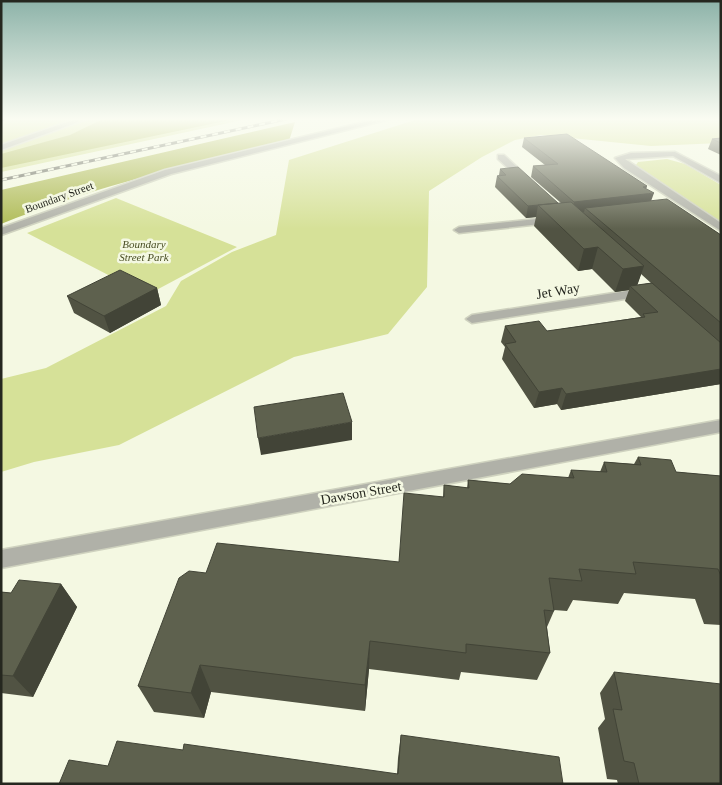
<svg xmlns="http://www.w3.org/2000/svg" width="722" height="785" font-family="Georgia,serif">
<rect width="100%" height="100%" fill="#f4f8e2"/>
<!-- green -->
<path fill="#d6e198" d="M1,119H247L1,172Z
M418,119H721V143L651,146L541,135L515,140L482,157L429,191L427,287L388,334L294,357L119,445L34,462L1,472V379L46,368L166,306L181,281L232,252L276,235L289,160Z
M667,159L685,164L721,185V222L636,165L638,162Z
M116,198L237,247L147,295L27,233Z"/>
<!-- forest -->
<path fill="#aeba54" d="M103,119H235L1,168V154L70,135Z
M295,122L289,141C191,164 95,186 1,224V190Z"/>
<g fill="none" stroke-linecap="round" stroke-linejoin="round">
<defs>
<path id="minor" d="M76,119H87L1,150V145Z
M377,119H390L171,174L1,235V228L165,170Z
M675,152L721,176V183L673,156L625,159L721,223V231L624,168L615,158L631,153Z
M498,155H504L530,179V183H524L498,159Z
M555,217L559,218V222L459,233L454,230L459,227Z
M646,288L652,292L650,295L472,323L466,319L472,315Z
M721,420V432L1,568V550Z"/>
</defs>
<!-- minor casing -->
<use href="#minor" stroke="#cfd2bf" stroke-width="3"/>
<!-- minor -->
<use href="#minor" fill="#b0b1a8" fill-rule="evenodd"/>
<defs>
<path id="rail" d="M1,180L286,119"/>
</defs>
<!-- rail casing -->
<use href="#rail" stroke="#6a6c60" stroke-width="3"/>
<!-- rail -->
<use href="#rail" stroke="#f4f8e2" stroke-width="2" stroke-dasharray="6" stroke-linecap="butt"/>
</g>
<!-- wall -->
<path fill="#515343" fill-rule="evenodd" d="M524,138L647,186L646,189L651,201L721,235V384L561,410L557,404L534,408L502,359L505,347L501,342L505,326L547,331L641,317L625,301L629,290L615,292L592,269L578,271L534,226L536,217L526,218L495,187L497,176L499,175L500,169L558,203H561L531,177L533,166L545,165L522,147ZM641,274L651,283L637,285Z
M721,138V155L708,149L712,139Z
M157,288L161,305L110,333L74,313L67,296Z
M638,457L676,472L721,476V625L704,624L695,599L624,593L618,604L573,600L567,611L554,610V611L547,627L550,653L537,680L461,672L459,680L369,669L365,711L211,692L204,718L154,712L138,686L206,573L399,562L443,497L444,485L467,488L468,480L510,484L568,478L571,470L600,472L604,462L634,464Z
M61,584L77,607L33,697L1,693V592L11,593Z
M614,672L721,784H618L617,780L607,779L598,728L605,719L600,693Z
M401,735L563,784L108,766L183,750L397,774L398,758Z"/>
<!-- shaded-wall -->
<path fill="#424437" d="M1,119H8L1,122Z
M647,186L644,194L654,193L650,204L585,208L584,212L572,213L574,202Z
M538,205L536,217L526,218L528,206Z
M598,247L592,269L578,271L584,249Z
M644,266L636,289L630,286L629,290L615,292L623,269Z
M157,288L161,305L110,333L104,316Z
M721,369V384L561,410L566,394Z
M562,388L557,404L534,408L539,392Z
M352,422V440L261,455L258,438Z
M61,584L77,607L33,697L13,676Z
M370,641L369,669L365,711V685Z
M200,665L211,692L204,718L191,693Z"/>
<!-- building -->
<path fill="#5e614e" stroke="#424437" d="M567,134L647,186L643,187L654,193L574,202L533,166L558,164L524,138Z
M721,138V143L712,139Z
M518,167L558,203L528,206L497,176L506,175L500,169Z
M667,199L721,235V323L585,208Z
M571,202L644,266L623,269L598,247L584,249L538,205Z
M120,270L157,288L104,316L67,296Z
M652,283L721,343V369L566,394L562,388L539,392L505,344L516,342L505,326L539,321L547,331L645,317L643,314L658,312L630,286Z
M343,393L352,422L258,438L254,407Z
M638,457L671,460L676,472L721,476V576L718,569L633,562L636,574L579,569L582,581L549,578L554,611L544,610L550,653L466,644V653L370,641L365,685L200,665L191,693L138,686L179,578L189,571L206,573L217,543L399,562L404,493L444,497V485L469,488L468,480L510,484L522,474L574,478L571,470L607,472L604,462L641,465Z
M19,580L61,584L13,676L1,675V592L11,593Z
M614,672L721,684V784H639L634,763L624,761L613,709L622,710Z
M401,735L559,757L563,784H59L69,760L108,766L117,741L183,750L184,744L398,774Z"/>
<!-- sky -->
<linearGradient id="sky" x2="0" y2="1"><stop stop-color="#8db3a9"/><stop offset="0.52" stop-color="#fafcf2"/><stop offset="1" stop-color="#fafcf2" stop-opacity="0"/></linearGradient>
<rect width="722" height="229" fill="url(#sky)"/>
<g text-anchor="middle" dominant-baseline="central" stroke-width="5" stroke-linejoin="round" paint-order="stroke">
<!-- far-street labels -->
<g font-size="11" fill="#25271f" stroke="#f4f8e2">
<text transform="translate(59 197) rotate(-20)">Boundary Street</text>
</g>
<!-- far-park labels -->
<g font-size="11" font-style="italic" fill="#484d23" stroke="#f4f8e2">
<text x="144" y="244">Boundary<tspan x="144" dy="13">Street Park</tspan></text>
</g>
<!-- street labels -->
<g font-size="14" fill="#25271f" stroke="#f4f8e2">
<text transform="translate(558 291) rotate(-9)">Jet Way</text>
<text transform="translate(361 493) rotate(-10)">Dawson Street</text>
</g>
</g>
<!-- border -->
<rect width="722" height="785" fill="none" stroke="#25271f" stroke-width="5"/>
</svg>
